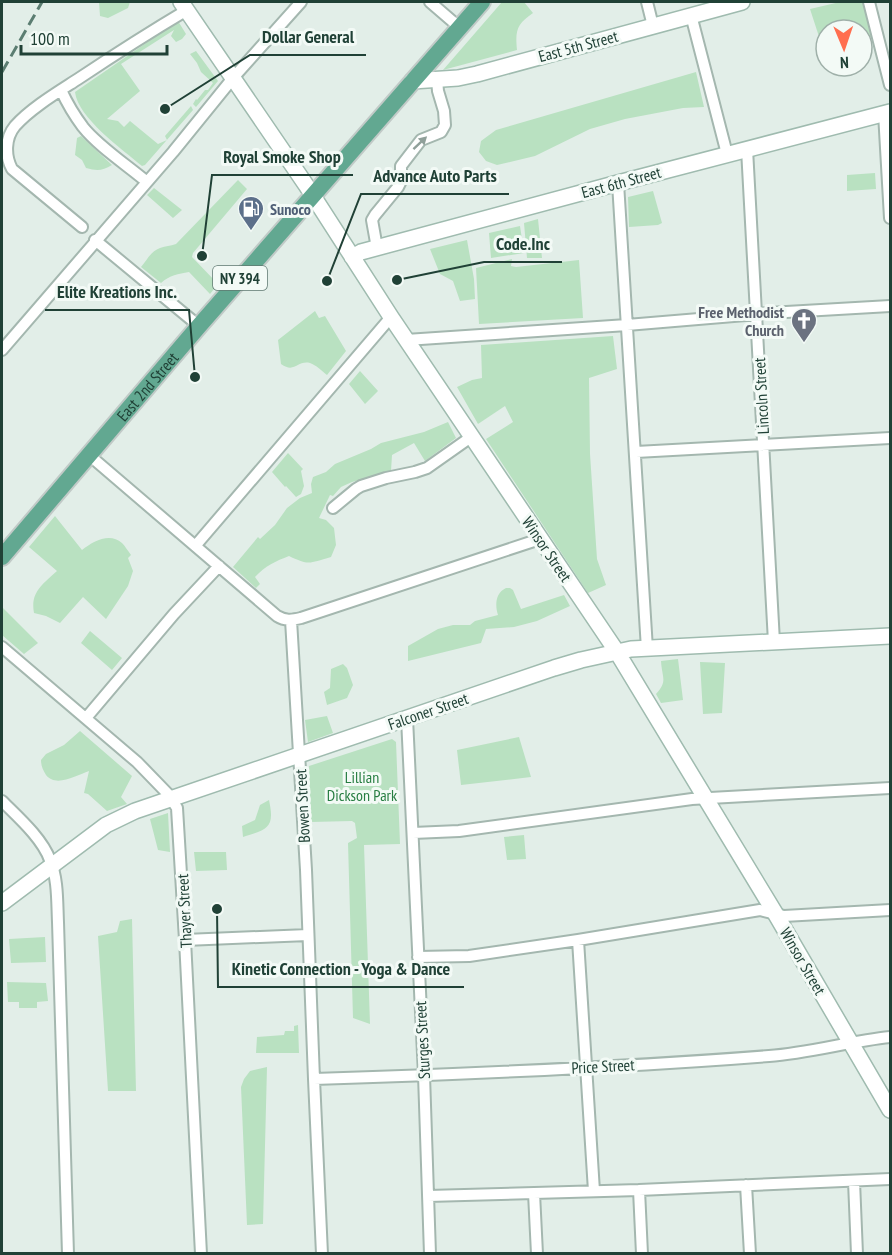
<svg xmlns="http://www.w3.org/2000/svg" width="892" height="1255" font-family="'PT Sans Narrow',sans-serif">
<rect width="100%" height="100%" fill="#e2eee8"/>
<!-- green -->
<path fill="#b9e1c1" d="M99,2H130L128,8L108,18L100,16Z
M502,2H524L533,13C517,24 515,30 517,50L443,70Z
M840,2H863L872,37L862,39V30H826V52H824L810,9Z
M178,21L186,34L182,39L176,42L171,36L174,30L121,64L140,91L107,119L118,121L124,127L130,121L158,144L167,140L165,136L191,106L193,110L145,165L142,166C122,149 78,118 75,92Z
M196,51L218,81L196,107L193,104L196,99L197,100L205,90H208L213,83L201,72L197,63L190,54Z
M696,72L704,107L683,108L625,119L590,129L535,156L497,165L486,161L479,152L481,141L496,130Z
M81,136L112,165C102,171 97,171 86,168L82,160L75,155L77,138Z
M875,173L876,189L847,191V175Z
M238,180L247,189L193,253L192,257L218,284L210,294L189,272C178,274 170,275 161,283L141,267C147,260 151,251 160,248C166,246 170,246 176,244Z
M154,188L182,210L173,218L147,195Z
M653,191L662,223L658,225L629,227L628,197Z
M538,219L542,258H527L524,223Z
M520,226L524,253L491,258L489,233Z
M467,240L474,279L475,299L460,301L453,281L440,274L430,249Z
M512,259L511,266L516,267L579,260L583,318L479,324L476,268Z
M315,311L319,318L325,316L346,351L327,375C322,371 316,365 310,363C297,360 295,374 281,364L278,340Z
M613,336L617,369L589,378L590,454L597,559L606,585L588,593L486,439L513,422L505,406L478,424L457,387L472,380L482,378L481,345Z
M360,371L378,391L365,404L349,384Z
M448,422L456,438L425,461L414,443L392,455L391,471L352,482L341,487L333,496L330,495L319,518L326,520L334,528L336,545L331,557C309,563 310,566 289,556C276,561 265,566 255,577L260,584L256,588L233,567L258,537L260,539L275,525L287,508L300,498L312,493L311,484L313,477L326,472L335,464L371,449L381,443L424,432Z
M288,453L303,469L301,471L304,486L301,494L296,497L286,486L285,487L272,472Z
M55,516L82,550C93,541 110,532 122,543C125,546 128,551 131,555L128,558L133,571L128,586L106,619L83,597L60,623L46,616L34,613C30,592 43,584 57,571L29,547Z
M506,588H510L513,590L521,609L564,595L570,606L537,621L514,627L486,629L481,643L408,661V646L438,629L453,625H470L475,621L498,615C495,606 495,593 506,588Z
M2,607L38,643L24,654L2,635Z
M90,631L122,658L112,670L81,643Z
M678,659L683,700L661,703L656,694C668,681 662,678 661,661Z
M700,662L725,663L722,713L703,714Z
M343,664L347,668L353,685L347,698L327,705L324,692L330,688L331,669Z
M327,716L333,733L308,742L305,720Z
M80,731L132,776L121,797L127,804L107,811L88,794L84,793L89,771C77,775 56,788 46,775C43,770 41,766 41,760L46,754L64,745Z
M519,737L531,777L461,785L457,750Z
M392,739L396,742L400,844L364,845L370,1024L353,1018L348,843L357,838L355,823L352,821L311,822L309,766Z
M269,800C275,828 268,829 243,837L242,826L255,820L260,805Z
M168,813L170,852L158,850L150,819Z
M524,835L526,859L507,860L504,837Z
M194,852H226L227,870L196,871Z
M132,919L136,1091H108L98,936L117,932L120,921Z
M45,937L46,962L11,963L9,939Z
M7,982L46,983L48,1001L37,1002V1008H19V1002H8Z
M298,1025L299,1053H256L257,1037L284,1035L285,1031H294V1026Z
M267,1067L263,1224L247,1225L241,1087L244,1079L250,1071Z"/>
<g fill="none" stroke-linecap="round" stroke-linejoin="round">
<defs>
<path id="street" d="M430,2L459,27
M647,2L653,26
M869,2L890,85
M691,15L727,154
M61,90C67,103 74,115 83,127C98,146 127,165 147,182
M884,113L890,218
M747,149L774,642
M618,183L647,649
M82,227L12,169C5,156 5,138 15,126C31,108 58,92 78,79C114,55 150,32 187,10
M95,240L199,326
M377,248L372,220L375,215L398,187L401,181V166L421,140L441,132L445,125L444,111L438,91L437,80
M406,340L627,325L769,313L890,306
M2,350L173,152L233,78L301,2
M636,452L890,438
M89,455L277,616C285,621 292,620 301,618L540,539
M333,508L356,489L361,486L386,478L415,472L427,468L471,437
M196,545L391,317
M291,620L306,870L314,1079L322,1254
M2,647L137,762L168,794L177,808L185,940L201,1254
M86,718L174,614L219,566
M407,718L424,1075L430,1254
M2,801C18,817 42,838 50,860C58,879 57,901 58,922L68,1254
M413,833L459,831L692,799L890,788
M185,940L308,935
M578,940L594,1191
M418,957L469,956L578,940L760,910L784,916L890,910
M314,1079C465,1074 617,1068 769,1056C810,1053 850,1041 890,1037
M854,1181L857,1254
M746,1185L750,1254
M639,1190L642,1254
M534,1193L537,1254
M428,1196L639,1190L890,1179"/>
<path id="secondary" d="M181,2L306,185L391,317L617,652L775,913L890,1110
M412,81L458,78L477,74L742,2
M352,257L361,252L618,183L890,112
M2,903L106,825L135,811L554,668L581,660L631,649L890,636"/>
<g id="primary">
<path id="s1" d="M2,557L199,326L482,2"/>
</g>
</defs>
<!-- street casing -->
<use href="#street" stroke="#a4b7af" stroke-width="14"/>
<!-- secondary casing -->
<use href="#secondary" stroke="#9fbbaf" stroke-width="18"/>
<!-- primary casing -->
<use href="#primary" stroke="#c1cac7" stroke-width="20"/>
<!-- street -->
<use href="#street" stroke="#fff" stroke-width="10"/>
<!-- secondary -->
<use href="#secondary" stroke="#fff" stroke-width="15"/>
<!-- primary -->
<use href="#primary" stroke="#62a891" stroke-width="16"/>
<!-- rail -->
<path stroke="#5b7d71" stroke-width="3" stroke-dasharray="12 6" stroke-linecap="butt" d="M2,72L42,2"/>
</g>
<!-- one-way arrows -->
<defs><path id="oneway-solid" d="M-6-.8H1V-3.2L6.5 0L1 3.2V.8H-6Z" transform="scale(1.5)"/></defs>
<use fill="#90a09a" href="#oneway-solid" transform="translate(420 143) rotate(-43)"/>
<!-- icons -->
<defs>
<symbol id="fuel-pin" viewBox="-11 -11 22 30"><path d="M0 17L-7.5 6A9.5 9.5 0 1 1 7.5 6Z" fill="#5c6f8a" stroke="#f3faf6"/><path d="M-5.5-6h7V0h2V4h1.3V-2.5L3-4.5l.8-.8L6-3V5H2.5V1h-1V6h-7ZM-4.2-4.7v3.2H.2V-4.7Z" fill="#fff"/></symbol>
<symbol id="church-pin" viewBox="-11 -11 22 30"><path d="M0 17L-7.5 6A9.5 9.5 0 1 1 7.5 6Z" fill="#6b7280" stroke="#f3faf6"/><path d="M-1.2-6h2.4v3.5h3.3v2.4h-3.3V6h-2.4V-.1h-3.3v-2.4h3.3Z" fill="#fff"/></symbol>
</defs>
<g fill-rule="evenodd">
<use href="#fuel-pin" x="236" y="194" width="30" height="40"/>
<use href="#church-pin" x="789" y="306" width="30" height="40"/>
</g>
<g text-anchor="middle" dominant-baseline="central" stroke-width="6" stroke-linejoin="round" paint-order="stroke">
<!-- shield labels -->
<rect fill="#f3faf6" stroke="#5f7870" stroke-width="1.5" x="213" y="266" width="54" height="24" rx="4.5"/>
<g font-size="15" font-weight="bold" fill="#204136">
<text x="240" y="278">NY 394</text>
</g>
<!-- street labels -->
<g font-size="16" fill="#204136" stroke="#f3faf6">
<text transform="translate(578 46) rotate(-15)">East 5th Street</text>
<text transform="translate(621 182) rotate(-15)">East 6th Street</text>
<text stroke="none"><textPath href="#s1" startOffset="224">East 2nd Street</textPath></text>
<text transform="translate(761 396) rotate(-93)">Lincoln Street</text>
<text transform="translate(547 549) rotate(56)">Winsor Street</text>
<text transform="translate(428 711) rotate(-19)">Falconer Street</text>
<text transform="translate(302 806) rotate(-93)">Bowen Street</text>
<text transform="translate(184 911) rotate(-93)">Thayer Street</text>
<text transform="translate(803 961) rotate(60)">Winsor Street</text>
<text transform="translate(422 1040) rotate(-93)">Sturges Street</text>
<text transform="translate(603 1066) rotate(-3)">Price Street</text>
</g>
<!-- service labels -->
<g font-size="16" font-weight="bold" fill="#4e5e75" stroke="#f3faf6" text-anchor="start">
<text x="270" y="209">Sunoco</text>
</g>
<!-- worship labels -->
<g font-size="16" font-weight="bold" fill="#5b616d" stroke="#f3faf6" text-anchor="end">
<text x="784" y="312">Free Methodist<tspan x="784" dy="18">Church</tspan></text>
</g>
<!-- park labels -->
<g font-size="16" fill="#267d41" stroke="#f3faf6">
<text x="362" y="777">Lillian<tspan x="362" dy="18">Dickson Park</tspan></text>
</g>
</g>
<!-- callouts -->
<path fill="none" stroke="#204136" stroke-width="2" d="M165 109L250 55H366M202 256L212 175H353M327 281L361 194H509M397 280L484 262H562M195 377L189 310H45M217 909L218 987H464"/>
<g fill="#204136" stroke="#f3faf6" stroke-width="2">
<circle cx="165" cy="109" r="6"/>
<circle cx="202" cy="256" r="6"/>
<circle cx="327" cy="281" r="6"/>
<circle cx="397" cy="280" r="6"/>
<circle cx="195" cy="377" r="6"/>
<circle cx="217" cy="909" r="6"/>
</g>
<g font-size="18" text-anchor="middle" font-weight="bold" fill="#204136" stroke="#f3faf6" stroke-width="6" stroke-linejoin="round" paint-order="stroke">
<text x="308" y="43">Dollar General</text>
<text x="282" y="163">Royal Smoke Shop</text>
<text x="435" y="182">Advance Auto Parts</text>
<text x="523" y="250">Code.Inc</text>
<text x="117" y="298">Elite Kreations Inc.</text>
<text x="341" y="975">Kinetic Connection - Yoga &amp; Dance</text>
</g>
<!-- border -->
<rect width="892" height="1255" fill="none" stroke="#204136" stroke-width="6"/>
<!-- north arrow -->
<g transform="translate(844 48) rotate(178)"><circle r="28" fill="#f3faf6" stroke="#9fb0a9" stroke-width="1.5"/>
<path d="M0-4.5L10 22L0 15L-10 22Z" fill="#ff6e4f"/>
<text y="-9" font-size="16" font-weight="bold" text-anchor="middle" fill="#204136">N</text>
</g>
<!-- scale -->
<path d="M21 45v9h146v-9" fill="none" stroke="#204136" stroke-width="3"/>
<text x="30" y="45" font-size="18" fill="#204136" stroke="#f3faf6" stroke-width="4.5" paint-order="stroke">100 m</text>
</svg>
